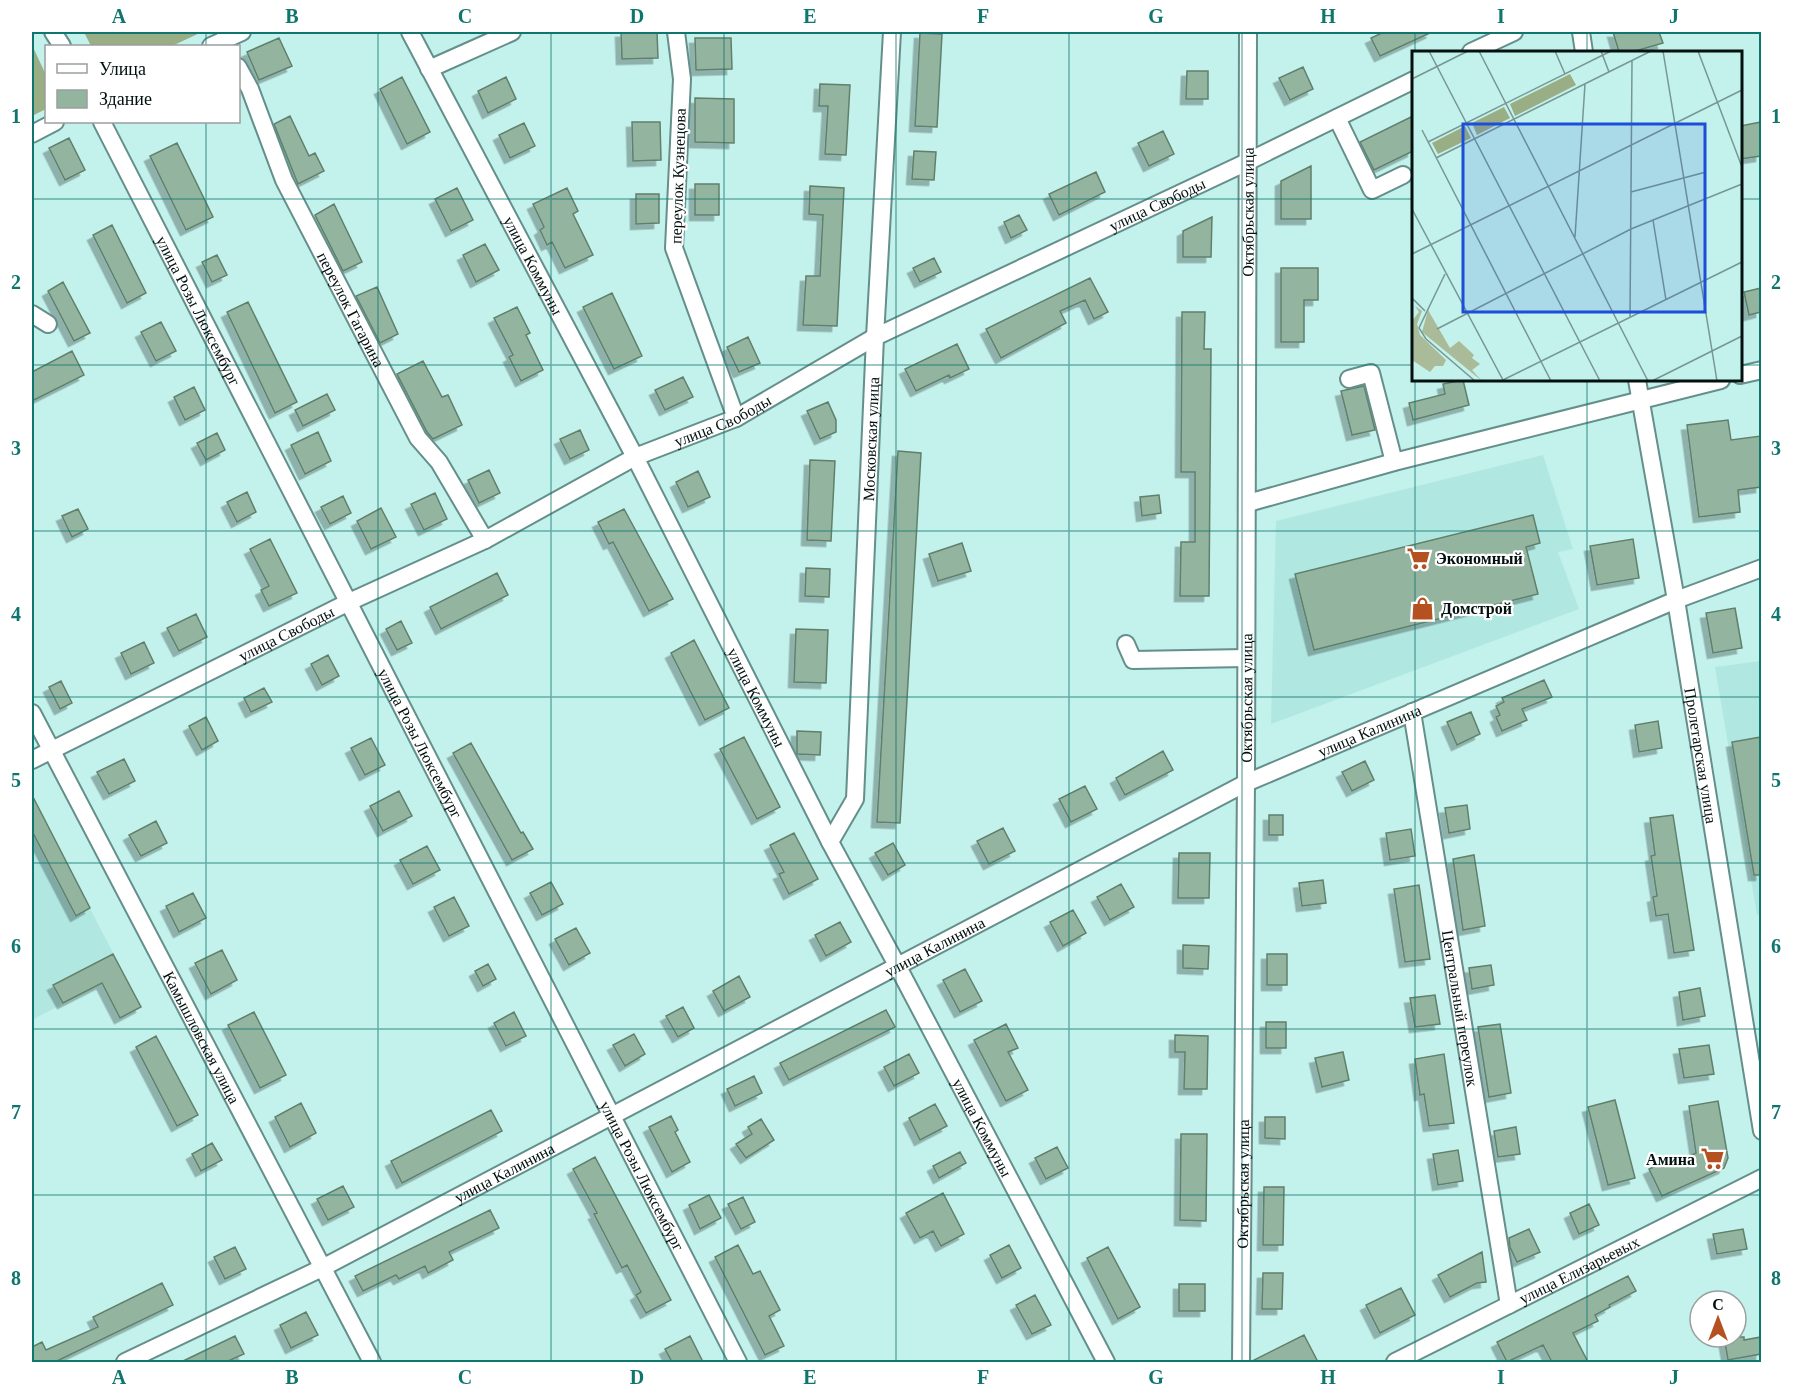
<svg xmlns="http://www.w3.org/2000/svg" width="1793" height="1394" font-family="'Times New Roman',serif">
<defs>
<filter id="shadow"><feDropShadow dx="-5.5" dy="5.5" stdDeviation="0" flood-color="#0004"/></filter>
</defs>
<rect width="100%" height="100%" fill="#c3f1eb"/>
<!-- built -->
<path fill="#b0e8e1" d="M1543,455L1573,549L1558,552L1579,609L1271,724L1276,521Z
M1761,661V914L1757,915L1715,667Z
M34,801L123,972L32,1020V802Z"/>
<!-- forest -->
<path fill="#9aae85" d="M84,32H202L172,46H91Z
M32,45L46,75V109L32,116Z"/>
<!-- building -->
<path fill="#93b5a0" stroke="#60806c" stroke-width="1.5" filter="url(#shadow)" d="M621,32H657L658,58L622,59Z
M1384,32H1432L1380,56L1371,38Z
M1613,32H1659L1663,43L1632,52H1619Z
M920,33L942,34L937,127L915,126Z
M279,38L292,66L259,80L247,52Z
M695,38H731L732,69L696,70Z
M1303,67L1313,89L1290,100L1279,78Z
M1187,71H1208V99H1186Z
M402,77L430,132L407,144L380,89Z
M506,77L516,99L488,113L478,91Z
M820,84L850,85L846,155L825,154L828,106H819Z
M695,98L734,99V143L695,142Z
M290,116L309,156L315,153L324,171L298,184L274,124Z
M1413,116V151L1374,170L1360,142Z
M632,122H660L661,160L633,161Z
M1761,122V156L1740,159V126Z
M524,123L535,146L510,158L499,135Z
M1163,131L1174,154L1149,166L1138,143Z
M69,138L85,170L65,180L49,148Z
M177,143L213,217L186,230L150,156Z
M914,151L936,152L934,180L912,179Z
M1311,166V219H1281V181Z
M1096,172L1105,192L1059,215L1049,194Z
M695,184H719V215H695Z
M810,186L844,188L837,326L803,325L806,276H820L823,215L809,214Z
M457,188L473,220L451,231L435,199Z
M567,188L578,211L573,214L593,255L565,268L552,242L547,245L540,230L544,227L533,204Z
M636,194H659V223L636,224Z
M334,204L362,262L343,271L315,215Z
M1019,215L1027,230L1011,238L1004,222Z
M1212,217L1211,257H1183V231Z
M112,225L146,293L127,303L93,235Z
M485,244L499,270L476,282L463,255Z
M217,255L227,275L212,282L202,262Z
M934,258L941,272L920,282L913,268Z
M1281,268H1318V300H1304V342H1281Z
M1090,278L1108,312L1094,319L1085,300L1060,311L1066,323L1001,358L986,329Z
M63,282L90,333L74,341L48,291Z
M377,287L398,334L380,343L356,296Z
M1761,288V312L1749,315L1744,292Z
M612,293L642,356L614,369L583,307Z
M248,302L297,402L275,413L227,312Z
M517,307L530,333L526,335L543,370L521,381L509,357L513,355L494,318Z
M1182,312H1205L1204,349H1211L1209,596H1180L1181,542H1195V472H1181Z
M161,322L176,351L156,361L141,332Z
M748,337L760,363L739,372L727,347Z
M957,344L969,369L950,378L949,375L916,391L905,369Z
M72,351L84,375L32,401V372Z
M423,361L442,397L448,395L462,425L433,439L427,432L397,374Z
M683,377L693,397L665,410L655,390Z
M1463,380L1469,405L1413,420L1409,403L1445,394L1443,384Z
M1364,386L1375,430L1352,435L1341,391Z
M194,387L205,410L185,420L174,397Z
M327,394L335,410L303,426L295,410Z
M828,402L836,420V432L820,439L807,411Z
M1728,420L1731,440L1761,436V487L1738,490L1740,512L1699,517L1687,425Z
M580,430L589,450L570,459L560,439Z
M318,432L331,461L305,474L291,445Z
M217,433L225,450L206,460L197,443Z
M898,451L921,453L900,823L877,822Z
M810,460L835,461L831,541L807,540Z
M489,470L500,493L479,503L468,480Z
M698,471L710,497L688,507L676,482Z
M247,492L256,512L237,522L227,502Z
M435,493L447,519L424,530L411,504Z
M1159,495L1161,513L1142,516L1140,497Z
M343,496L351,513L330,524L321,507Z
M381,508L396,537L371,549L357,521Z
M78,509L88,529L72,537L62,516Z
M624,509L673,599L649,611L613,542L609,544L598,522Z
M1533,515L1540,543L1526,547L1538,594L1314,650L1295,574Z
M270,539L297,593L269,606L261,590L269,586L250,549Z
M1633,539L1639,578L1597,585L1590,546Z
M962,543L971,571L938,581L929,554Z
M806,568L830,569L829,597L805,596Z
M497,573L508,595L441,629L430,607Z
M1735,608L1742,648L1713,653L1706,613Z
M196,614L207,637L179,651L167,628Z
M401,621L412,643L397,650L386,629Z
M796,629L828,630L826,683L794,682Z
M694,640L729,708L705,720L671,653Z
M144,642L154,663L131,674L121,653Z
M328,655L339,676L322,685L311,664Z
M1544,680L1552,697L1522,709L1527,720L1502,731L1496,717L1500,715L1496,706L1504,702L1502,698Z
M61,681L72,703L60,709L49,687Z
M264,688L272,702L251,712L244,698Z
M1471,712L1480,734L1457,745L1447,722Z
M206,717L218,741L202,750L189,726Z
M1658,721L1662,748L1639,752L1635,725Z
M797,731L821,732L820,755L797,754Z
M744,737L780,807L757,819L720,749Z
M1761,737V875H1754L1732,742Z
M371,738L385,765L365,775L351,748Z
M471,743L521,833L523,832L533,849L512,860L453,753Z
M1163,751L1173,770L1125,795L1116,778Z
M124,759L135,781L109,794L97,772Z
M1365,761L1374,780L1352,791L1342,772Z
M1085,786L1097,809L1071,822L1059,799Z
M399,791L412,816L383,831L370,806Z
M32,795L90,908L76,916L32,831Z
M1467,805L1470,829L1449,833L1445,808Z
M1269,815H1283V835H1269Z
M1673,815L1694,950L1674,953L1668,914L1656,916L1653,897L1657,896L1651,856L1655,855L1650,818Z
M156,821L167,843L141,856L129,835Z
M1003,828L1015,851L989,864L977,841Z
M1411,829L1415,856L1390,860L1386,833Z
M794,833L818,879L789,894L779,874L784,872L770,845Z
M893,843L905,865L888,875L875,853Z
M427,846L440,870L413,884L400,860Z
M1179,853H1210L1209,898H1178Z
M1474,855L1485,926L1463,930L1453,859Z
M1323,880L1326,903L1302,906L1299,883Z
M551,882L563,904L542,915L530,893Z
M1121,884L1134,907L1110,920L1097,897Z
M1419,885L1430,959L1405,962L1394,889Z
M193,893L206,918L179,932L166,906Z
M454,897L469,926L449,936L434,907Z
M1073,910L1086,933L1063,946L1050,922Z
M840,922L851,942L826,956L815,935Z
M576,928L590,953L569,965L555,939Z
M1183,945L1209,946L1208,969L1183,968Z
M222,950L237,980L211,994L195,963Z
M113,954L141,1007L120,1018L102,983L63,1003L53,985Z
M1267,954H1287V985H1267Z
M488,964L496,979L483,986L475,971Z
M1491,965L1494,985L1472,989L1469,968Z
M965,969L982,1001L960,1012L943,980Z
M739,976L750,997L724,1011L713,991Z
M1700,988L1705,1016L1683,1020L1679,992Z
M1435,995L1440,1024L1415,1027L1410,998Z
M683,1007L694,1028L678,1037L666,1016Z
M886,1010L895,1027L789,1080L780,1063Z
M254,1012L286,1075L260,1088L228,1025Z
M514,1012L526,1036L506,1046L494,1023Z
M1266,1022H1286V1048H1266Z
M1006,1024L1018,1048L1008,1052L1028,1090L1006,1101L974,1040Z
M1500,1024L1511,1093L1489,1097L1478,1027Z
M634,1034L645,1054L625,1066L613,1045Z
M1175,1035L1208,1036L1207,1089H1184L1185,1052H1175Z
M156,1036L198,1115L177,1126L136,1047Z
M1709,1045L1714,1074L1684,1078L1679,1049Z
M1343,1052L1349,1080L1322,1087L1315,1058Z
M909,1054L919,1073L894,1086L884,1067Z
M1444,1054L1454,1123L1429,1126L1424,1094L1420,1095L1415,1059Z
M754,1076L762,1093L735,1106L727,1089Z
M1615,1100L1635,1178L1608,1185L1588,1107Z
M1718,1101L1728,1158L1724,1168L1662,1196L1649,1169L1667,1161L1669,1165L1696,1153L1689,1106Z
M301,1103L316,1133L290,1147L275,1117Z
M935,1104L947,1126L920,1140L909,1118Z
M491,1110L502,1131L402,1183L391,1161Z
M671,1116L678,1130L675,1132L690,1162L672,1172L649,1127Z
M1265,1117H1285V1139L1265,1138Z
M761,1119L774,1140L746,1158L736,1144L752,1134L748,1127Z
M1516,1127L1520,1154L1498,1157L1494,1131Z
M1181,1134H1207L1206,1221L1180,1220Z
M212,1143L222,1160L201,1171L192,1154Z
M1057,1147L1068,1168L1046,1179L1035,1158Z
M1458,1150L1463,1181L1438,1185L1433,1154Z
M960,1152L966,1163L939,1178L933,1166Z
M595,1157L671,1300L646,1313L636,1295L641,1292L627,1265L622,1268L594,1214L597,1213L573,1169Z
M343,1186L354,1207L328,1220L317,1199Z
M1264,1187H1284L1283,1245H1263Z
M943,1193L964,1234L941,1246L933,1231L920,1238L906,1213Z
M709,1195L721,1218L700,1229L689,1205Z
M743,1197L755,1222L741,1229L728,1204Z
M1589,1204L1599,1225L1579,1234L1570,1213Z
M490,1210L499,1228L449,1252L453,1260L428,1273L425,1266L399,1279L396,1275L363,1291L355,1276Z
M1529,1229L1540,1252L1517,1262L1510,1247L1509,1238Z
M1743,1229L1747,1249L1717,1254L1713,1234Z
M738,1245L753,1274L760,1271L780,1310L769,1316L784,1346L765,1355L715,1257Z
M1009,1245L1021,1268L1002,1278L990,1255Z
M235,1247L246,1269L225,1279L214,1257Z
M1108,1247L1140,1307L1118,1319L1087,1258Z
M1482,1252L1486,1282L1477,1283L1450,1297L1438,1275Z
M1263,1273H1283L1282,1309H1262Z
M1628,1276L1636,1291L1609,1305L1610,1307L1595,1315L1598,1321L1573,1333L1588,1362H1552L1543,1345L1507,1362L1497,1342Z
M162,1283L173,1305L55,1362H32V1347L42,1342L46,1350L98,1327L93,1317Z
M1179,1284H1205V1311H1179Z
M1401,1288L1415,1315L1380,1333L1366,1305Z
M1035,1295L1051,1325L1032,1334L1016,1305Z
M306,1312L318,1335L291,1348L280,1325Z
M1304,1335L1318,1362H1251L1252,1361Z
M235,1336L244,1354L226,1362H181Z
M690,1336L703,1362H672L665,1349Z
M1724,1337H1744V1340L1761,1337V1354L1728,1360Z"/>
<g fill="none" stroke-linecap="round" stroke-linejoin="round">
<defs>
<g id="minor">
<path d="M53,32L62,46"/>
<path id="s1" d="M410,32L635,457L830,842L898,967L1106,1362"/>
<path d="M676,32L682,79L674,248L736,418"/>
<path d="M1581,32L1584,52"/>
<path d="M211,46L242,32"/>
<path d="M1471,52L1514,32"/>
<path id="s2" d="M238,67L250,89L284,180L418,438L439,462L485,540"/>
<path d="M429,69L512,32"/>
<path d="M1337,118L1372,190L1403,175"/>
<path id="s3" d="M102,122L738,1362"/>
<path d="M32,134L55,122"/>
<path d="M32,314L48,324"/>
<path d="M1740,375L1762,370"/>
<path d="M1349,379L1371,373L1394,462"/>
<path id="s4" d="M1637,380L1676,600L1762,1131"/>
<path d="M1248,503L1394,462L1721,380"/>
<path d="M1126,644L1133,660L1246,658"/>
<path id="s5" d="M1412,712L1509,1305"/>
<path id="s6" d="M32,713L372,1362"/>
<path id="s7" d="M32,760L349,602L485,540L635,457L736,418L875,337L1247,162L1414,80"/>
<path id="s8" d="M830,842L855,799L875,337L892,32"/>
<path id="s9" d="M125,1362L322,1268L1246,783L1676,600L1762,568"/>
<path id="s10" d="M1241,1362L1246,783L1248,32"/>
<path id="s11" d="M1395,1362L1762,1178"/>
</g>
</defs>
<!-- minor casing -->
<use href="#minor" stroke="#648f8a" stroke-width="20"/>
<!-- minor -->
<use href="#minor" stroke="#fff" stroke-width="16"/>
</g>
<!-- grid -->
<path fill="none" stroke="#0f766e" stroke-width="1.5" stroke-opacity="0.55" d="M206,32V46M378,32V1362M551,32V1362M724,32V1362M896,32V1362M1069,32V1362M1242,32V1362M1415,32V52M1587,32V52M206,122V1362M32,199H1414M1740,199H1762M32,365H1414M1740,365H1762M1415,380V1362M1587,380V1362M32,531H1762M32,697H1762M32,863H1762M32,1029H1762M32,1195H1762"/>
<!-- icons -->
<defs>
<symbol id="supermarket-bare" viewBox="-9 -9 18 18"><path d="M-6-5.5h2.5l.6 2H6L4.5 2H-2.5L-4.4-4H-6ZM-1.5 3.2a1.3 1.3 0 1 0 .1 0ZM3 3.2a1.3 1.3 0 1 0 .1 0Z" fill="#b55020" stroke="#fff" stroke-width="2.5" paint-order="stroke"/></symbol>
<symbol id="shop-bare" viewBox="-9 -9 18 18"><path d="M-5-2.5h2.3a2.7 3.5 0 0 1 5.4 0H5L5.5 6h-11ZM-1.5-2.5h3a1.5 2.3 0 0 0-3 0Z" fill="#b55020" stroke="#fff" stroke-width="2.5" paint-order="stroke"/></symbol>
</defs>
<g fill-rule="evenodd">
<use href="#supermarket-bare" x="1402" y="542" width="33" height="33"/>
<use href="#shop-bare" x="1406" y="592" width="33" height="33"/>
<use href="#supermarket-bare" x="1696" y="1142" width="33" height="33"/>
</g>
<g text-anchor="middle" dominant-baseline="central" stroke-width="4.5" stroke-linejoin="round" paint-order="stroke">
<!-- street labels -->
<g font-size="16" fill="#02100f" stroke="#fff">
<text transform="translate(678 176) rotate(-88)">переулок Кузнецова</text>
<text stroke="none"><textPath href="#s7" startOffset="1256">улица Свободы</textPath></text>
<text stroke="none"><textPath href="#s10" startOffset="1150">Октябрьская улица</textPath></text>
<text stroke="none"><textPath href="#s1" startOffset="264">улица Коммуны</textPath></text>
<text stroke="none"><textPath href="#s3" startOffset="212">улица Розы Люксембург</textPath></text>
<text stroke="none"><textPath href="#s2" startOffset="268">переулок Гагарина</textPath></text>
<text stroke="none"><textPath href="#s7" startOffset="770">улица Свободы</textPath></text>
<text stroke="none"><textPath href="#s8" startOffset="410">Московская улица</textPath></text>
<text stroke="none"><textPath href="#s7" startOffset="284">улица Свободы</textPath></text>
<text stroke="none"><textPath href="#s10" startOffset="664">Октябрьская улица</textPath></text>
<text stroke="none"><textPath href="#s1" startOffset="750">улица Коммуны</textPath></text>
<text stroke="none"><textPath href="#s9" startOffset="1396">улица Калинина</textPath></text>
<text stroke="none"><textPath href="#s3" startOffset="698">улица Розы Люксембург</textPath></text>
<text stroke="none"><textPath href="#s4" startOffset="381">Пролетарская улица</textPath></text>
<text stroke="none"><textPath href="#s9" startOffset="910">улица Калинина</textPath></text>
<text stroke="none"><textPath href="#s5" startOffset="300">Центральный переулок</textPath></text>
<text stroke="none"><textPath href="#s6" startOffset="366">Камышловская улица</textPath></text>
<text stroke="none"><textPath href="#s1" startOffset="1236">улица Коммуны</textPath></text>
<text stroke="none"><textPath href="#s9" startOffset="424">улица Калинина</textPath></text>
<text stroke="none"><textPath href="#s3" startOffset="1184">улица Розы Люксембург</textPath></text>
<text stroke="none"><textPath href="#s10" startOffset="178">Октябрьская улица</textPath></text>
<text stroke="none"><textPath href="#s11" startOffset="206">улица Елизарьевых</textPath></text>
</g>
<!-- poi labels -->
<g font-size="16" font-weight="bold" fill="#02100f" stroke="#fff" text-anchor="start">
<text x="1436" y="558">Экономный</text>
<text x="1441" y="608">Домстрой</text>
<text x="1695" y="1159" text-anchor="end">Амина</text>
</g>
</g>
<!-- overview -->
<g transform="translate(1412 51)">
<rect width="330" height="330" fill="#c3f1eb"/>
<path d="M3,255L10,260L5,273L8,284L34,309L31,315H23L18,321L0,309V270L7,261ZM16,259L38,297L47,290L62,304L60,307L68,313L60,319L70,330L10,281Z" fill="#a9bb98"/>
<path d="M158,23L164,34L103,65L98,53ZM92,56L98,67L65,84L60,72ZM53,75L59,87L26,103L20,92Z" fill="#9aae85"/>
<path fill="none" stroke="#769793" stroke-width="1.5" d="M17,0L188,330M67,0L236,330M143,0L153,23M189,0L197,21M251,0L305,330M286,0L330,116M0,28L56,0M10,79L139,330M16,91L199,0M24,107L239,0M219,141L294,121M0,158L91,329L330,211M241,169L254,249M163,186L173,33M0,203L330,39M33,223L7,277L14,288L63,330M0,247L13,260M218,267L220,10M25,278L219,178L330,133M240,330L330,285"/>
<path fill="#1d4ed8" fill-opacity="0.15" stroke="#1d4ed8" stroke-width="3" d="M51,73H293V261H51Z"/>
<rect width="330" height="330" fill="none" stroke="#02100f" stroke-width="3"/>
</g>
<!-- border -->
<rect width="1793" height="1394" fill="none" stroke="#ffffff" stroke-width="66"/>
<!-- legend -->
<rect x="45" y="45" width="195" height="78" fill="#ffffff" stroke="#9a9f9f" stroke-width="1.5"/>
<rect x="57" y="64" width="30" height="9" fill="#ffffff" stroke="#9a9f9f" stroke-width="1.5"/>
<text x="99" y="75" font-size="18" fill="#02100f">Улица</text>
<rect x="57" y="90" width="30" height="18" fill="#93b5a0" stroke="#9a9f9f" stroke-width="1.5"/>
<text x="99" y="105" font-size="18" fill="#02100f">Здание</text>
<!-- north arrow -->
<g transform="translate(1718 1319)"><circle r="28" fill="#ffffff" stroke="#9a9f9f" stroke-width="1.5"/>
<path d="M0-4.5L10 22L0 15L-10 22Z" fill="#b55020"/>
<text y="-9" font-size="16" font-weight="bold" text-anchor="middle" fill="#02100f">С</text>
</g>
<rect x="33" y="33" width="1727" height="1328" fill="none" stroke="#0f766e" stroke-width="2"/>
<g font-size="20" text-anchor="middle" font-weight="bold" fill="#0f766e">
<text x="119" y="23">A</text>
<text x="292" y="23">B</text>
<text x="465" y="23">C</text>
<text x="637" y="23">D</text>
<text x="810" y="23">E</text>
<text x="983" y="23">F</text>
<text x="1156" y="23">G</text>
<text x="1328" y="23">H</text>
<text x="1501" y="23">I</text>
<text x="1674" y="23">J</text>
<text x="16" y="123">1</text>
<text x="1776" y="123">1</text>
<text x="16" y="289">2</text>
<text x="1776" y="289">2</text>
<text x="16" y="455">3</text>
<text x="1776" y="455">3</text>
<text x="16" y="621">4</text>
<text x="1776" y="621">4</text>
<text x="16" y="787">5</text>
<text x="1776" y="787">5</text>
<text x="16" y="953">6</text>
<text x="1776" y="953">6</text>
<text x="16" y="1119">7</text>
<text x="1776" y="1119">7</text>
<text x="16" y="1285">8</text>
<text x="1776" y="1285">8</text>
<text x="119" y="1384">A</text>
<text x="292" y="1384">B</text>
<text x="465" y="1384">C</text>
<text x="637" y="1384">D</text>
<text x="810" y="1384">E</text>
<text x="983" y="1384">F</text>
<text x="1156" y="1384">G</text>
<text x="1328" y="1384">H</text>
<text x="1501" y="1384">I</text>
<text x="1674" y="1384">J</text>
</g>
</svg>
